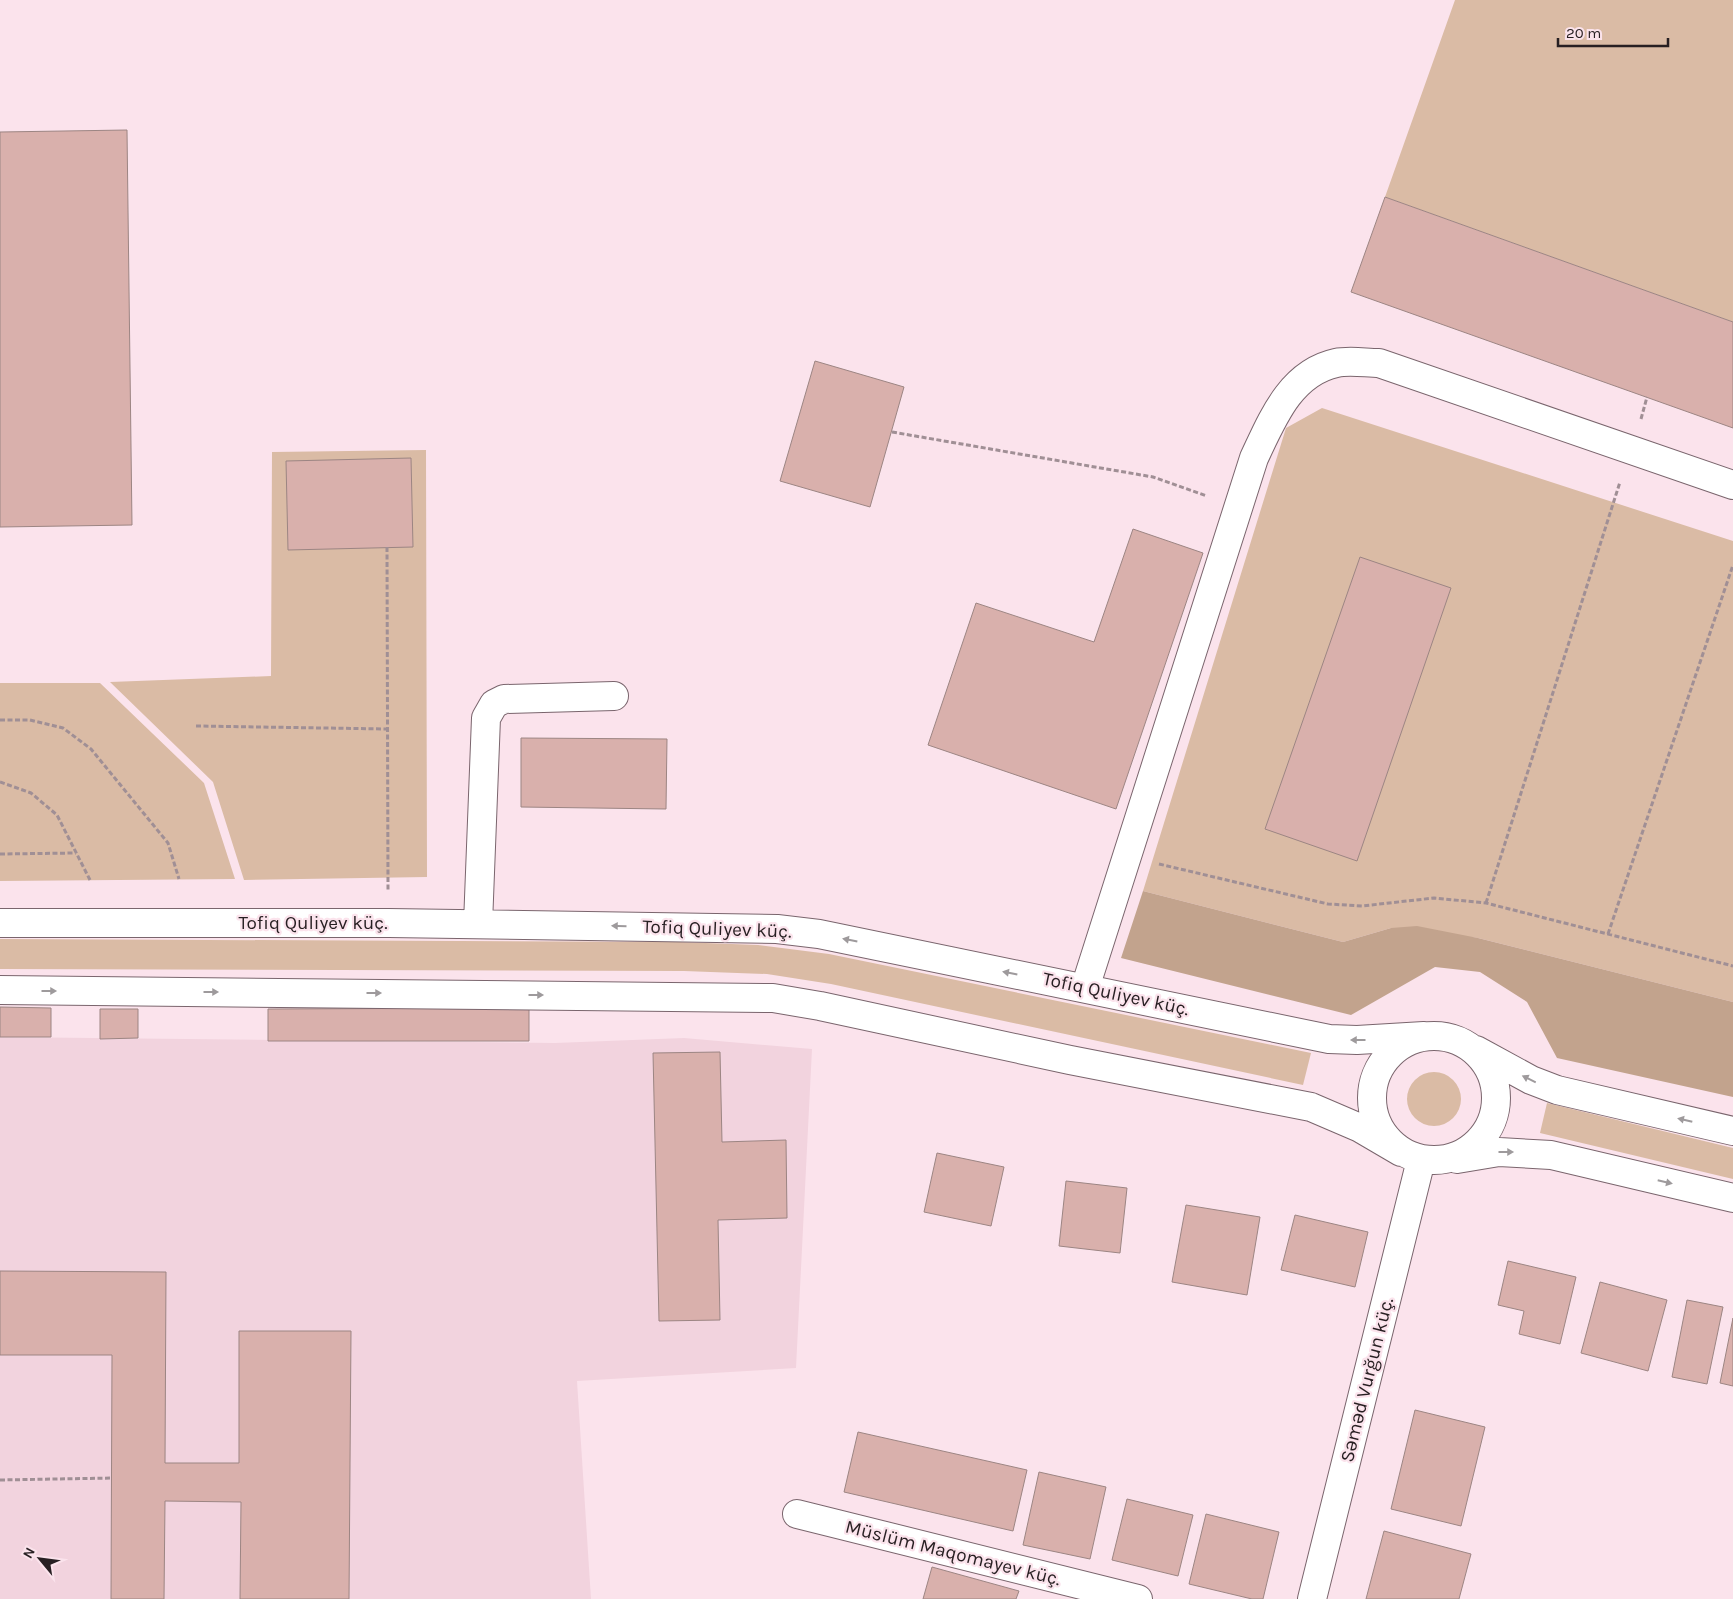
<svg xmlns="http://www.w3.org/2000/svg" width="1733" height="1599" font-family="Karla,sans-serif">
<rect width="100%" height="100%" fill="#fbe3ec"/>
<!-- built -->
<path fill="#f2d3de" d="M0,1037L555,1043L684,1038L812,1049L796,1368L577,1381L591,1599H0Z"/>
<!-- green -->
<path fill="#dabba5" d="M1455,0H1733V322L1385,197Z
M1322,408L1733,541V1002L1478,938L1391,928L1343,942L1143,891L1286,428Z
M426,450L427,877L244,880L213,782L110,682L271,676L272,452Z
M0,683H100L204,783L235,879L0,881Z
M0,939L679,942L758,945L829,954L1311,1053L1303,1085L831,984L767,974L684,971L0,969Z
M1407 1099a27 27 0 1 1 54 0a27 27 0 1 1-54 0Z
M1547,1103L1733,1148V1179L1540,1133Z"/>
<!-- forest -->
<path fill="#c2a38d" d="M1143,891L1343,942L1391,928L1417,926L1478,938L1733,1002V1097L1557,1058L1527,1002L1480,972L1435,967L1351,1015L1121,958Z"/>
<!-- building -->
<path fill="#d9b0ac" stroke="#9c8583" d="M127,130L132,525L0,527V132Z
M1385,197L1733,322V428L1351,292Z
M815,361L904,387L870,507L780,481Z
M411,458L413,547L288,550L286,461Z
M1133,529L1203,553L1116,809L928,745L976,603L1094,642Z
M1360,557L1451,588L1357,861L1265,829Z
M521,738L667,739L666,809L521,807Z
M0,1007L51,1008V1037H0Z
M529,1008V1041H268V1009Z
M100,1009H138V1038L100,1039Z
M720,1052L722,1142L786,1140L787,1218L718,1220L720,1320L659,1321L653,1053Z
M937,1153L1004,1167L991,1226L924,1212Z
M1066,1181L1127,1188L1120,1253L1059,1246Z
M1186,1205L1260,1217L1247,1295L1172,1282Z
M1295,1215L1368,1232L1355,1287L1281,1270Z
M1508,1261L1576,1277L1560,1344L1519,1334L1524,1311L1498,1305Z
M0,1271L166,1272L165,1463H239V1331H351L349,1599H240L241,1502L165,1501L164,1599H111L112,1355H0Z
M1600,1282L1667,1300L1648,1371L1581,1353Z
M1687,1300L1723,1307L1707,1384L1672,1377Z
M1733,1318V1386L1720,1383Z
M1415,1410L1485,1427L1461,1526L1391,1509Z
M858,1432L1027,1470L1013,1531L844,1492Z
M1039,1472L1106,1487L1090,1559L1023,1545Z
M1127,1499L1193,1515L1178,1576L1112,1560Z
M1206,1514L1279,1532L1263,1599H1252L1189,1584Z
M1384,1531L1471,1554L1459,1599H1366Z
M932,1567L1019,1591L1016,1599H923Z"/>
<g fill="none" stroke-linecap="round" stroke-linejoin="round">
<defs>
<path id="minor" d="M0,923H389L777,929L819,934L1329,1039L1357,1040L1424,1036
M478,924L486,718L494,704L504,699L614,696
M1085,988L1254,458C1272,420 1290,373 1336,363C1349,360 1366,363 1379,363L1733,485
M0,990L773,998L820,1006L1070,1060L1311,1107L1360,1128L1401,1152
M1372 1098a62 62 0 1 1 124 0a62 62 0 1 1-124 0Z
M1476,1050L1531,1080L1557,1090L1733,1131
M1457,1159L1499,1152L1551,1155L1733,1198
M797,1514L1138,1599
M1312,1599L1421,1160"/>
</defs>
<!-- minor casing -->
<use href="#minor" stroke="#7a656d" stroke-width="30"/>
<!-- path -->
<path stroke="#a08f95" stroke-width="3" stroke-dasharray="5 2.5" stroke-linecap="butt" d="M1641,419L1647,397
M892,432L1153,477L1207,496
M387,547L388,890
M0,720H30L63,728L91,749L168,843L179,879
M196,726L387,729
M0,782L31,793L57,815L90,880
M0,854L76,853
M1159,864L1328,904L1362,906L1434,898L1486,903L1733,966
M1486,903L1620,482
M1608,934L1733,565
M0,1480L112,1478"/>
<!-- minor -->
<use href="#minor" stroke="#fff" stroke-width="28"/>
</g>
<!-- one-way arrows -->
<defs><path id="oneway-solid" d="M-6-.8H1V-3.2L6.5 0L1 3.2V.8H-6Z" transform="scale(1.25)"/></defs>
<g fill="#9e9a9c">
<use href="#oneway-solid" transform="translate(619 926) rotate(-179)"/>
<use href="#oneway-solid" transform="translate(850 940) rotate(-169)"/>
<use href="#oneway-solid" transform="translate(1010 973) rotate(-169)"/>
<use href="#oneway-solid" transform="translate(49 991)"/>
<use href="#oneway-solid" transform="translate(211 992)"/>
<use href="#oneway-solid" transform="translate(374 993)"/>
<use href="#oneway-solid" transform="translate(536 995)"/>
<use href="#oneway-solid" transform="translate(1358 1040) rotate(180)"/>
<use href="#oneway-solid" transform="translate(1529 1079) rotate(-154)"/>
<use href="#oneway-solid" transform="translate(1685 1120) rotate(-167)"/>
<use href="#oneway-solid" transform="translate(1506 1152)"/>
<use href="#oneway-solid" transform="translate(1665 1182) rotate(13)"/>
</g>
<g text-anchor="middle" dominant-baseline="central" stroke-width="4.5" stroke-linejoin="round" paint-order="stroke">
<!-- street labels -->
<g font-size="19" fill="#271f22" stroke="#fbe3ec">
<text x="313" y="923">Tofiq Quliyev küç.</text>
<text transform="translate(717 929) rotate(2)">Tofiq Quliyev küç.</text>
<text transform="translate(1116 994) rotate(12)">Tofiq Quliyev küç.</text>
<text transform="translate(1367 1380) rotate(-76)">Səməd Vurğun küç.</text>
<text transform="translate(953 1553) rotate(14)">Müslüm Maqomayev küç.</text>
</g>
</g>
<!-- north arrow -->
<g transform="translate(40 1559) rotate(299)" stroke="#fbe3ec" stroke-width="4" paint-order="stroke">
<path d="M0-4L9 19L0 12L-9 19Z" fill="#271f22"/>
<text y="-8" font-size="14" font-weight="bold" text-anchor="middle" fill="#271f22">N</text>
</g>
<!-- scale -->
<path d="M1558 38v8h110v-8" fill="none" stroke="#271f22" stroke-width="2.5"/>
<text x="1566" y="38" font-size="15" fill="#271f22" stroke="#fbe3ec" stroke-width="4" paint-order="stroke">20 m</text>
</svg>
